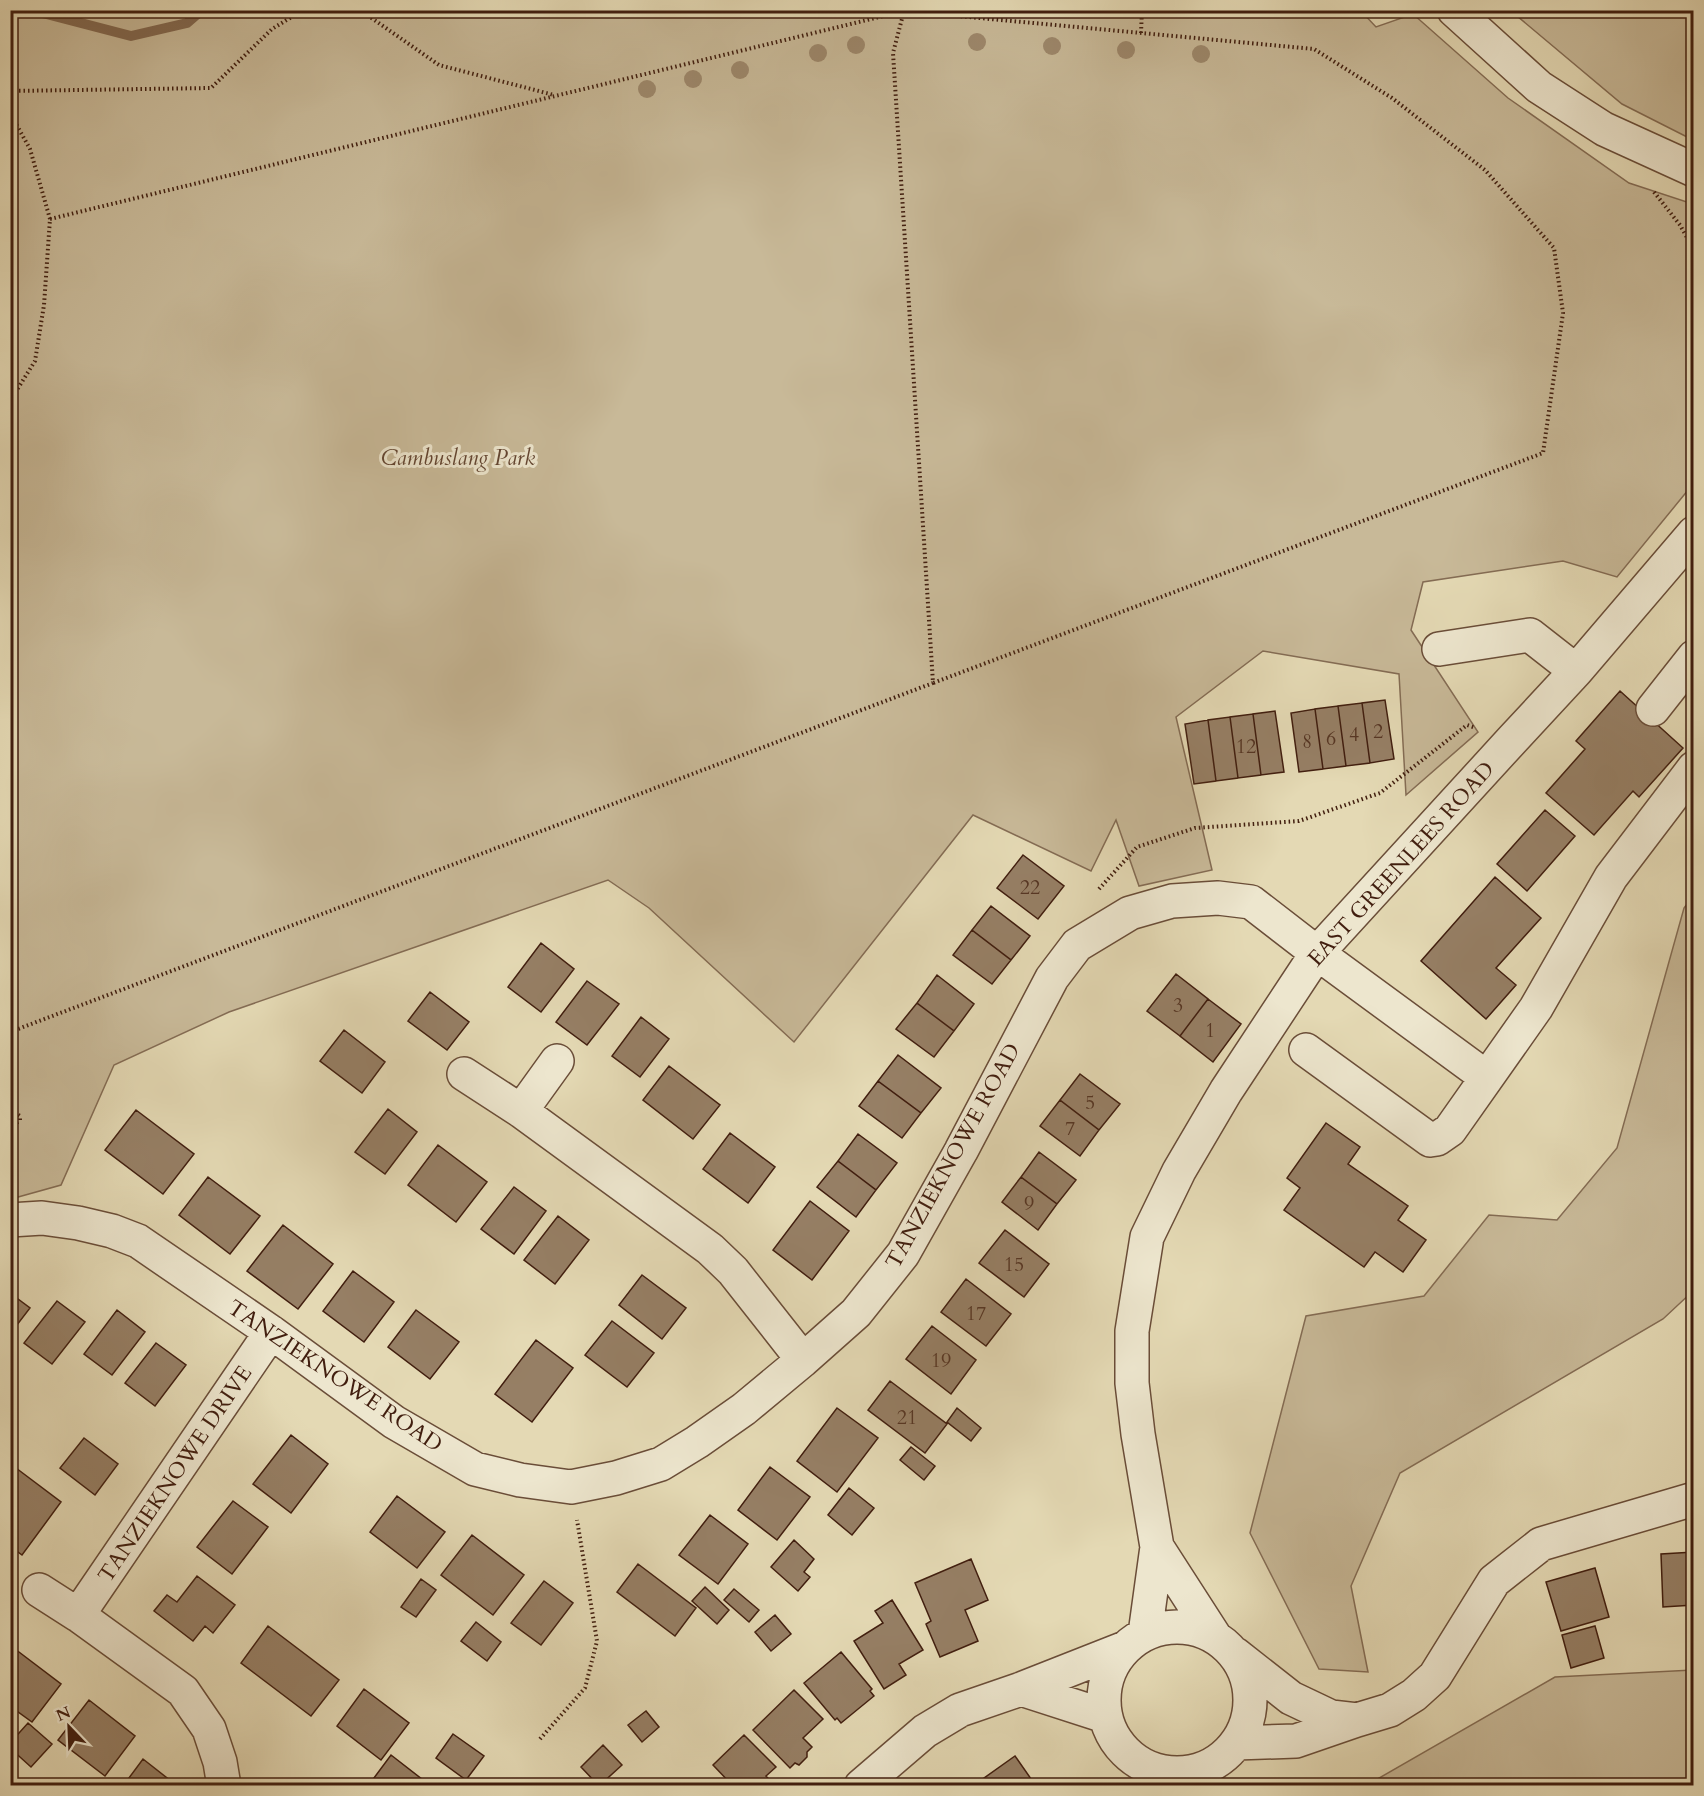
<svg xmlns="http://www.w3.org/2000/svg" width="1704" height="1796" font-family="Cardo,serif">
<rect width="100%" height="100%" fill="#e4d9b4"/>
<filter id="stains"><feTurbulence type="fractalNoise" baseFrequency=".00333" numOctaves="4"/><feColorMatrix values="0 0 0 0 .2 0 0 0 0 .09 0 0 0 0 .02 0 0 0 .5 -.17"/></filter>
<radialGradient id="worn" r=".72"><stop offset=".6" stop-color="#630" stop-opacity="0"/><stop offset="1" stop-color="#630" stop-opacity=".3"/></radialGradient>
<!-- green -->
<path fill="#c8b998" stroke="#846c54" stroke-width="1.5" d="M1360,10L1376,27L1413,14L1508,98L1629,183L1693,204V484L1617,577L1563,561L1423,582L1411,630L1478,732L1406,795L1399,674L1263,651L1176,717L1212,870L1139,886L1116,820L1091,871L973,815L794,1042L649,908L608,880L229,1012L114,1065L61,1185L11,1199V11Z
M1511,11H1693V140L1622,104Z
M1693,896V1291L1663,1319L1400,1473L1351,1586L1368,1672L1319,1669L1250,1533L1306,1316L1424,1296L1489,1215L1557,1220L1617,1148L1684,908Z
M1693,1670V1785H1367L1555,1677Z"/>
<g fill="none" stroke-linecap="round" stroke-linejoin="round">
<!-- stream -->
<path stroke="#826850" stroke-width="10" d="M31,10L131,36L187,23L202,10"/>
</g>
<!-- building -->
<path fill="#967f65" stroke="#411e0f" stroke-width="1.5" d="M1620,691L1683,748L1639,797L1633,791L1594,835L1546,793L1585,749L1576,741Z
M1385,700L1394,759L1370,763L1362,703Z
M1362,703L1370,763L1346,766L1338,706Z
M1338,706L1346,766L1323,769L1315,709Z
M1315,709L1323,769L1299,772L1291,713Z
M1275,711L1284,772L1261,775L1253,714Z
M1253,714L1261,775L1238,778L1230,717Z
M1230,717L1238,778L1216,781L1208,720Z
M1208,720L1216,781L1194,784L1185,724Z
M1545,810L1575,836L1527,891L1497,864Z
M1023,855L1064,886L1038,919L997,888Z
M1495,877L1541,918L1496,968L1516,985L1486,1019L1421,961Z
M991,906L1030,936L1011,960L972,930Z
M972,930L1011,960L992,984L953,955Z
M541,943L574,969L541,1012L508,987Z
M1176,974L1208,999L1180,1036L1147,1011Z
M937,975L974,1004L954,1031L917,1003Z
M587,981L619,1004L587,1045L556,1022Z
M430,992L469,1022L447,1050L408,1021Z
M1208,999L1241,1024L1213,1062L1180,1036Z
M917,1003L954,1031L934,1057L896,1029Z
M641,1017L669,1039L640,1077L612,1056Z
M344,1030L385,1062L362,1093L320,1061Z
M898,1055L941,1088L921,1113L878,1081Z
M669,1066L720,1105L693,1139L643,1100Z
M1080,1074L1120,1104L1099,1130L1060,1100Z
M878,1081L921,1113L902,1138L859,1106Z
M1060,1100L1099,1130L1080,1156L1040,1126Z
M388,1109L417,1132L385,1174L355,1152Z
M136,1110L194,1154L163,1194L105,1150Z
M1326,1123L1360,1147L1348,1164L1408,1206L1398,1220L1426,1240L1403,1272L1375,1252L1364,1267L1284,1210L1300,1188L1287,1178Z
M730,1133L775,1167L748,1203L703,1169Z
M858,1134L897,1163L876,1190L838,1161Z
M438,1145L487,1182L456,1222L408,1185Z
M1039,1152L1076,1180L1057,1204L1021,1177Z
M838,1161L876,1190L856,1217L817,1187Z
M208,1177L260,1216L230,1254L179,1215Z
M1021,1177L1057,1204L1038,1230L1002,1202Z
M514,1187L546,1211L514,1254L481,1229Z
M810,1201L849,1231L812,1280L773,1250Z
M558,1216L589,1240L555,1284L524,1260Z
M283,1225L333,1264L298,1309L247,1271Z
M1005,1230L1049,1264L1024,1297L979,1263Z
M353,1271L394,1302L364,1342L323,1311Z
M642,1275L686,1308L662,1339L619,1305Z
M966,1279L1011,1314L986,1346L941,1312Z
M10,1293L30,1308L10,1334Z
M57,1301L85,1322L52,1364L24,1343Z
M117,1310L145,1332L112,1375L84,1354Z
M416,1310L459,1342L430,1379L388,1347Z
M612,1321L654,1353L627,1387L585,1355Z
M932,1326L976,1360L951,1394L906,1359Z
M536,1340L573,1368L532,1422L495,1394Z
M156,1343L186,1365L155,1406L125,1383Z
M890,1381L947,1424L925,1453L868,1410Z
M837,1408L878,1438L837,1492L797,1461Z
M957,1408L981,1428L971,1441L947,1422Z
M291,1435L328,1464L291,1513L253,1484Z
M84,1438L118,1464L95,1495L60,1468Z
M911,1447L935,1466L924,1480L900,1460Z
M12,1465L61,1502L22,1555L10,1546V1468Z
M770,1467L810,1497L777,1540L738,1510Z
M849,1488L874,1508L852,1535L828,1515Z
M397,1496L445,1532L417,1568L370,1532Z
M233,1501L268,1527L232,1574L197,1547Z
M710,1515L748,1544L718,1584L679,1555Z
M472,1535L524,1575L493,1615L441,1575Z
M794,1540L814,1559L804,1572L810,1577L798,1591L771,1567Z
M1694,1552V1605L1663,1607L1661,1554Z
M971,1559L988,1600L965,1610L978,1641L940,1657L926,1624L931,1621L915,1583Z
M638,1564L696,1608L675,1636L617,1592Z
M1595,1568L1609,1617L1561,1631L1546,1582Z
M197,1576L235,1605L213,1633L205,1626L193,1641L154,1611L167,1595L177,1602Z
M421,1579L436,1590L416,1617L401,1607Z
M544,1581L573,1603L541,1645L511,1623Z
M705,1587L729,1610L717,1624L692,1601Z
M734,1589L759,1610L749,1622L724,1600Z
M892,1600L923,1650L899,1664L906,1675L884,1689L854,1641L883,1623L875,1611Z
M775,1615L791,1634L771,1651L755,1632Z
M476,1622L501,1642L487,1661L461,1641Z
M268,1626L339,1680L311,1716L241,1663Z
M1595,1626L1604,1658L1571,1668L1562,1635Z
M15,1649L61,1684L32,1722L10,1706V1656Z
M841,1652L872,1689L870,1691L874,1696L841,1723L837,1718L835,1720L804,1683Z
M364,1689L409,1723L381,1760L337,1726Z
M794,1690L823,1719L803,1738L812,1747L807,1752V1757L799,1765L795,1763L790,1768L753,1730Z
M89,1700L135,1736L105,1776L58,1740Z
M646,1711L659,1727L642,1742L628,1725Z
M28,1723L52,1744L31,1767L10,1748V1743Z
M453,1734L484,1756L466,1780L436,1758Z
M744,1735L776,1767L766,1776L775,1786H733L713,1765Z
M603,1745L622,1765L599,1786L581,1767Z
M391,1755L427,1783L425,1786H368Z
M1015,1756L1036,1786H979L977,1783Z
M143,1759L171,1781L168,1786H123Z"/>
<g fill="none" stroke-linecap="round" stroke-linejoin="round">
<defs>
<path id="minor" d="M1454,10L1539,87L1604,129L1694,170
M1439,649L1530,635L1576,671
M1653,709L1694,657
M1306,1050L1430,1140L1437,1139L1450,1130L1536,1008L1611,877L1694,768
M464,1074L521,1111L710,1249L733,1271L803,1360
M521,1111L557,1061
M10,1220L42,1218L78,1223L112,1231L138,1241L271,1332L394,1422L475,1469L520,1480L571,1487L616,1478L661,1464L697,1442L744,1409L803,1360L856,1313L903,1254L961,1151L1052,978L1077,945L1130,913L1172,901L1218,898L1251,902L1317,953L1486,1077
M1157,1547L1215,1637
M39,1590L78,1615L183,1691L209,1729L220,1762L224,1786
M78,1615L271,1332
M1104 1700a73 73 0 1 1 146 0a73 73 0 1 1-146 0Z
M1145,1634L1157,1547L1138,1434L1132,1383V1331L1147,1237L1179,1171L1226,1091L1317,953L1512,740L1576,671L1694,533
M1235,1654L1291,1698L1331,1717L1357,1720
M1021,1689L1105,1716
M1236,1743L1296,1741L1357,1720L1390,1710L1414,1695L1435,1676L1494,1581L1541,1544L1694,1499
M861,1786L925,1731L960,1710L1021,1689L1125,1648"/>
</defs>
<!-- minor casing -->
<use href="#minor" stroke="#6a4d38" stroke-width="36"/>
<!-- path -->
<path stroke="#411e0f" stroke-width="4" stroke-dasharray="1.5 3" stroke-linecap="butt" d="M360,10L439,65L554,95
M468,10L523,15L552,10
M1141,33L1142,10
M10,91L211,88L272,29L303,10
M10,113L30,149L50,219L44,305L35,361L10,401
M1654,192L1680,225L1694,250
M50,219L904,11L1314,49L1392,98L1485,170L1554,248L1563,313L1543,453L933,683
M1099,889L1137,847L1195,828L1299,821L1380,793L1467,725L1476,728
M10,1032L933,683L893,53L904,11
M10,1114L16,1113L20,1116V1121L10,1126
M540,1739L585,1688L597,1641L577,1520"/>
<!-- minor -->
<use href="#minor" stroke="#ede6ce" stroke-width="33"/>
</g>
<!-- trees -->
<g fill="#9d886c">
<circle cx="977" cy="42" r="9"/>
<circle cx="856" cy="45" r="9"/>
<circle cx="1052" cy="46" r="9"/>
<circle cx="1126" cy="50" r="9"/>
<circle cx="818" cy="53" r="9"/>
<circle cx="1201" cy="54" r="9"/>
<circle cx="740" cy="70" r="9"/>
<circle cx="693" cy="79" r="9"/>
<circle cx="647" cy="89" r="9"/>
</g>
<g text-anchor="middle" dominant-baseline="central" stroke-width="6" stroke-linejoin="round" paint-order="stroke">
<!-- number labels -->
<g font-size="20" fill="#563624">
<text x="1378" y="731">2</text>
<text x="1354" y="734">4</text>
<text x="1331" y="738">6</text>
<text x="1307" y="741">8</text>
<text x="1246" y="746">12</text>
<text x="1030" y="887">22</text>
<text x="1178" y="1005">3</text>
<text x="1210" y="1030">1</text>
<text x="1090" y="1102">5</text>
<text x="1070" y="1128">7</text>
<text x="1029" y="1203">9</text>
<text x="1014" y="1264">15</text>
<text x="976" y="1313">17</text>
<text x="941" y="1360">19</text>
<text x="907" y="1417">21</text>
</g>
<!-- park labels -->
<g font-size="22" font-style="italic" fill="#634531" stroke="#ede6ce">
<text x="458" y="458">Cambuslang Park</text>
</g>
<!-- street labels -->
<g font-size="22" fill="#411e0f" stroke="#ede6ce">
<text transform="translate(1401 864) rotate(-48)">EAST GREENLEES ROAD</text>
<text transform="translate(953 1156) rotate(-61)">TANZIEKNOWE ROAD</text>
<text transform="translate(335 1376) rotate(34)">TANZIEKNOWE ROAD</text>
<text transform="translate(175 1474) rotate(-56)">TANZIEKNOWE DRIVE</text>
</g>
</g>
<!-- margin -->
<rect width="1704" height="1796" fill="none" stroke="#e4d9b4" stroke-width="36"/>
<rect x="12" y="12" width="1680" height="1772" fill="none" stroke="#411e0f" stroke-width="3"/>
<rect x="18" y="18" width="1668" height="1760" fill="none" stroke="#411e0f" stroke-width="1.5"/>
<!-- north arrow -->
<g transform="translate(69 1727) rotate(337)" stroke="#ede6ce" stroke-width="4.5" paint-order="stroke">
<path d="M0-4.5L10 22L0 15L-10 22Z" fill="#411e0f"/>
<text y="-9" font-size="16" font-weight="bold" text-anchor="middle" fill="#411e0f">N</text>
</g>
<rect width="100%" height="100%" filter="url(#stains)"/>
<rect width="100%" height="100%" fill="url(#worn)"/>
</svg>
